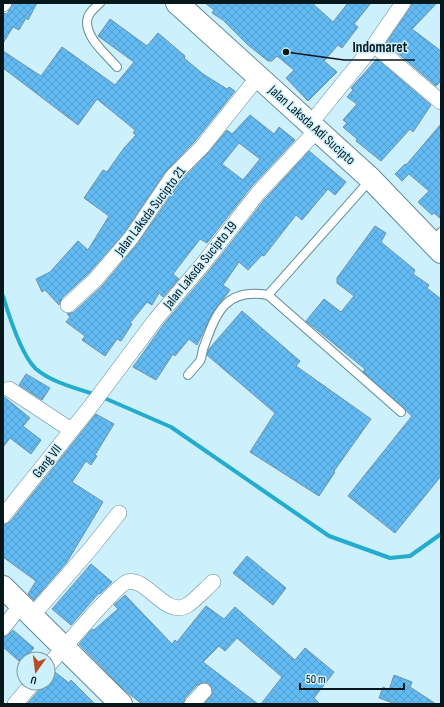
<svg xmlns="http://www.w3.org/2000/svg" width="444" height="707" font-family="'Sofia Sans Condensed',sans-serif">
<defs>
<pattern id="building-cross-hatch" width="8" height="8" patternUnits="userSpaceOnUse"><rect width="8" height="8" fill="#62baf3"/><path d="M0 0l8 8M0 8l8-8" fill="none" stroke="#549fd0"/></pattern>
</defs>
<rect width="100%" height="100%" fill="#ccf0fc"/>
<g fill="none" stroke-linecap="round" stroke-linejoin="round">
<!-- stream -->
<path stroke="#23accd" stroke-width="4" d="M3,296C9,316 21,355 36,369C53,383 76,388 96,395
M102,397L171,427L329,536L390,558L410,556L441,534"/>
</g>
<!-- building -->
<path fill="url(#building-cross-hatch)" stroke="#7091a8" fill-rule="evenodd" d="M13,3H37L28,20L26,18L19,30L13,27L3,43V13L7,14Z
M205,3H312L333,22L348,3H371L354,24L358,27L342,48L338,45L324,61L337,72L308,101L286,78L294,70L277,56L272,61H268L248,45L223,20L212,13L214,10Z
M412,3H437L412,29L441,51V81L436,86L386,43L410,8Z
M110,19L147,46L158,33L185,56L184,58L203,74L227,89L229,87L235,91L195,141L166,171L124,233L88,274L62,298L59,305L45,290L42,292L36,279L50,272L78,241L88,250L109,216L84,198L103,170L107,172L124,148L136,135L133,133L135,130L97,99L78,125L3,68V51L41,76L62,47L115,85L134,62L98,36Z
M377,59L431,105L413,132L410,129L381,161L356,141L357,139L343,127L347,123L343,120L357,104L347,97L353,90L351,88Z
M250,115L274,134L279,127L295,140L251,187L207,243L200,239L173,274L179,279L163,297L159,293L152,305L147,302L130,323L132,324L121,341L117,339L105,356L82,340L85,336L66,322L70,317L67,314L74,312L102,286L138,243L180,182L208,153L227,130L232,134ZM239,143L260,159L243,180L222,164Z
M441,124V219L434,213L432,215L418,202L429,191L409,174L402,181L395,174L405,164L406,165Z
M309,151L346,182L335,195L328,189L302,220L296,215L264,256L262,255L248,270L239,262L223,285L230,290L213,312L197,345L189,339L175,356L173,354L156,380L133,367L163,325L209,271L265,199Z
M375,226L386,233L381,242L415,270L413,274L429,285L427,288L441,299V476L395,533L348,496L412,416L363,372L365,369L306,321L324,299L341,312L354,296L337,283V278Z
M242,311L300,361L296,366L371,419L334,471L335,472L319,496L250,452L275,413L207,355L209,349Z
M26,374L50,388L42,400L19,385Z
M3,396L30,418L23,426L41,440L31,454L10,438L3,447Z
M96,414L114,424L95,455L97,456L91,465L86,461L72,482L103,502L67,562L34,600L28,594L36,581L3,557V525L10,522Z
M247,556L286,588L273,605L233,573Z
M91,564L112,582L100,594L99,593L71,625L52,609Z
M125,595L172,644L175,640L177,642L206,606L224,619L235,607L295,660L305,648L334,672L314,698L320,704H261L282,677L237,638L225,651L219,646L203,662L258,704H204L213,693L210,685L206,682L197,685L185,698L183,704H142L122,688L79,644L92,629L94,630L118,609L114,605Z
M13,630L34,648L23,661H19L3,647V637L7,636Z
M55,672L69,683L71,680L95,704H27L40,689L42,683H48V675Z
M394,675L412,682L410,687L436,704H396L379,698L383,687L389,690Z"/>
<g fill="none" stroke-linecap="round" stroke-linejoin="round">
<defs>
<path id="lane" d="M100,3C96,7 90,11 88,17C82,35 106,54 117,67
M431,242L441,232
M268,295L371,179
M188,375C192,370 196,366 200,361C202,357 202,353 203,349C216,314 224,287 268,295L401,412"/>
<path id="street" d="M3,4L4,3
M374,45L441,102
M310,124L374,45L403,3
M68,305L95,280L131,238L173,176L202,147L258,77
M9,389L71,430
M3,516L91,406L156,319L202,265L258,193L317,130
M32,616L92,547L119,513
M3,628L21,605
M48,666C59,653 118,584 127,582C146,576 165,617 186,606C196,600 205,589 213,582
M15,704L33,683
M192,704L204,691"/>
<path id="secondary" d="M3,587L121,704"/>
<path id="primary" d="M177,3L371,179L441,252"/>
</defs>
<!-- lane casing -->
<use href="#lane" stroke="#618b98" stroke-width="10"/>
<!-- street casing -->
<use href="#street" stroke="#618b98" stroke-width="16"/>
<!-- secondary casing -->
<use href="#secondary" stroke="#618b98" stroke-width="24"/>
<!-- primary casing -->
<use href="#primary" stroke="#618b98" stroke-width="24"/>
<!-- lane -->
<use href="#lane" stroke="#fff" stroke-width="8"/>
<!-- street -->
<use href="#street" stroke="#fff" stroke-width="15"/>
<!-- secondary -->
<use href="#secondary" stroke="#fff" stroke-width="22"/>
<!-- primary -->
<use href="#primary" stroke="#fff" stroke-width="22"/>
</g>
<g text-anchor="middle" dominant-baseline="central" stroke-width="3" stroke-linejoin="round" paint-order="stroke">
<!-- street labels -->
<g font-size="14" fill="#07181d" stroke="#ccf0fc">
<text transform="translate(312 125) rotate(42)">Jalan Laksda Adi Sucipto</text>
<text transform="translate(150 211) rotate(-53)">Jalan Laksda Sucipto 21</text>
<text transform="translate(200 265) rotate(-51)">Jalan Laksda Sucipto 19</text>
<text transform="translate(47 461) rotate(-52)">Gang VII</text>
</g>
</g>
<!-- callouts -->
<path fill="none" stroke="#07181d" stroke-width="1.5" d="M286 52L344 60H415"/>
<circle fill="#07181d" stroke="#ccf0fc" stroke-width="1.5" cx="286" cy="52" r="4"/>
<g font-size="15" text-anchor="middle" font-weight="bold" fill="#07181d" stroke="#ccf0fc" stroke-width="3" stroke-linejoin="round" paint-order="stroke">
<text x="380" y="52">Indomaret</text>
</g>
<!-- border -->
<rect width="444" height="707" fill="none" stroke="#07181d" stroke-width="8"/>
<!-- north arrow -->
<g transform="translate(36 671) rotate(194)"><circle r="19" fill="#ccf0fc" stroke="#7d9aa3"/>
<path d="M0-3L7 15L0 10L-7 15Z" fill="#b54e28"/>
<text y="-6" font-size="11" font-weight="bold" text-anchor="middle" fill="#07181d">U</text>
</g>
<!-- scale -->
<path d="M300 683v6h104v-6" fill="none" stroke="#07181d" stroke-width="2"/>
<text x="306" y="683" font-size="12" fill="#07181d" stroke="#ccf0fc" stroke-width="3" paint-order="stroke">50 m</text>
</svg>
